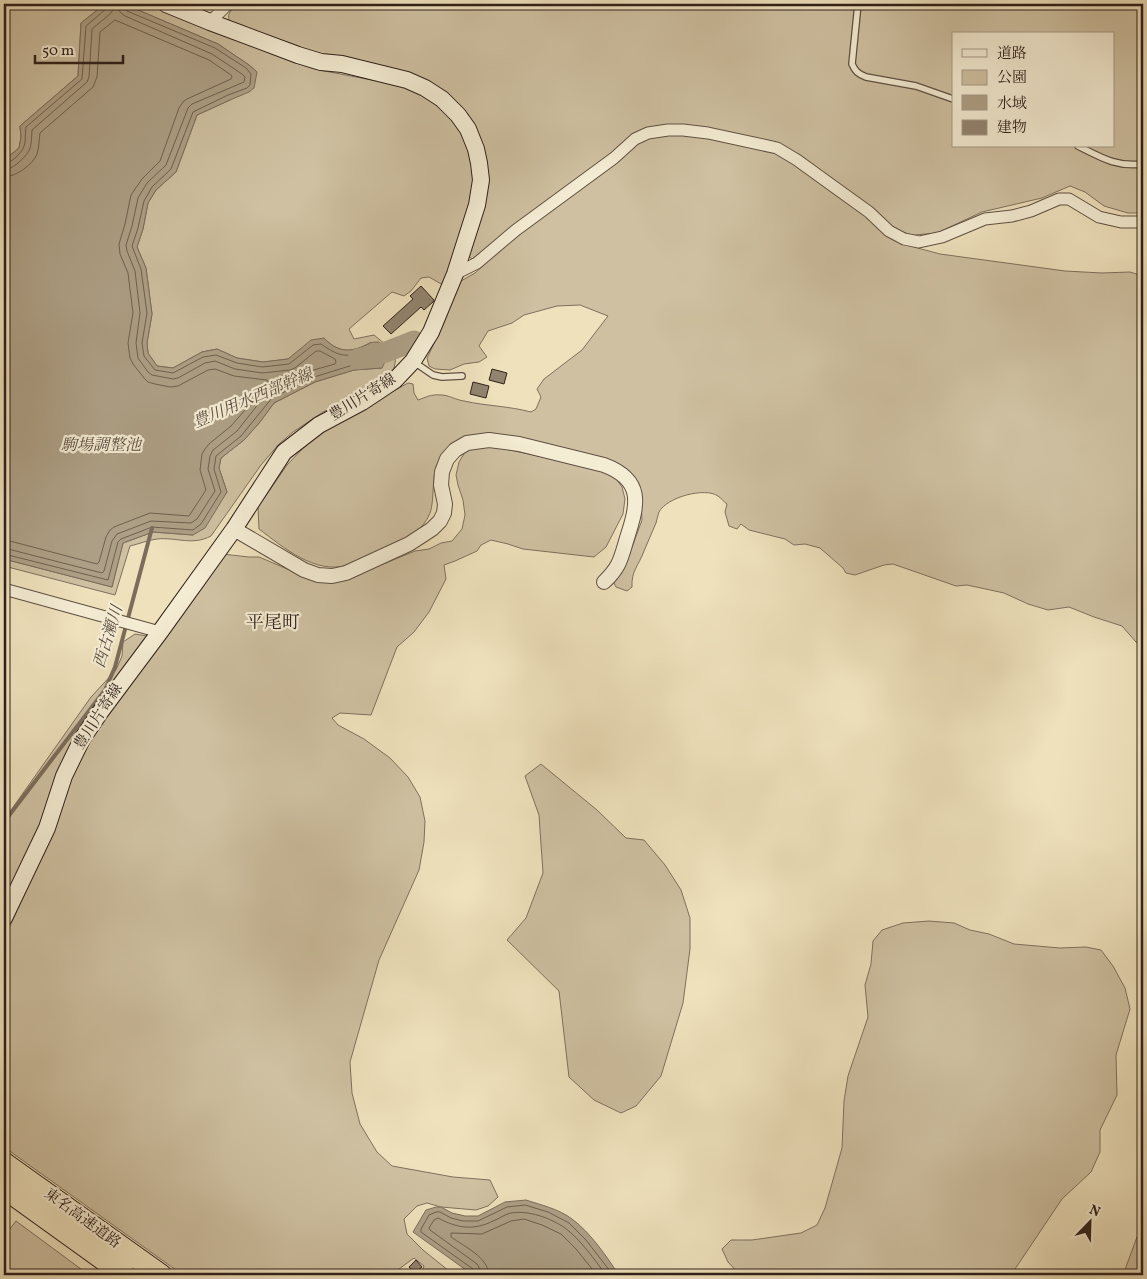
<svg xmlns="http://www.w3.org/2000/svg" width="1147" height="1279" font-family="Vollkorn,'Noto Serif JP',serif">
<rect width="100%" height="100%" fill="#eee1bc"/>
<filter id="stains"><feTurbulence type="fractalNoise" baseFrequency=".004" numOctaves="4"/><feColorMatrix values="0 0 0 0 .2 0 0 0 0 .09 0 0 0 0 .02 0 0 0 .5 -.17"/></filter>
<radialGradient id="worn" r=".72"><stop offset=".6" stop-color="#630" stop-opacity="0"/><stop offset="1" stop-color="#630" stop-opacity=".3"/></radialGradient>
<!-- green -->
<path fill="#cec0a1" stroke="#7e705e" fill-rule="evenodd" d="M4,4H105L81,23L78,76L20,126L21,137L19,148L4,160Z
M124,4H156L296,63L314,69L403,86L418,91L449,115L466,141L474,177L472,196L443,285L429,277L421,278L411,291L404,296L392,292L349,329L354,339L374,335L396,353L395,363L392,378L358,397L323,412L293,432L279,444L261,465L211,536C192,546 177,537 157,539C148,540 139,544 130,546L115,595L4,566V559L112,587L123,543L153,532L193,535L227,492L219,468L221,458L244,440L260,422L274,403L315,382L354,370L382,368L371,342C353,353 339,354 324,338L288,359L263,362L237,358L217,349L202,352L173,368L157,366L148,353L147,343L152,314L146,268L137,247L143,229L148,203L156,190L176,172L197,115L230,100L257,72L249,65L218,44Z
M236,4H1143V213H1128L1104,206L1085,192L1070,186L1042,198L982,212L937,233L914,235L901,232L892,226L799,154L673,126L612,155L472,259L467,255L486,184L452,100L321,58L233,27C225,16 229,13 236,4ZM953,34H1113V146H953Z
M689,134L777,152L910,246L940,254L1065,271L1102,273L1130,272L1143,276V650L1122,626L1094,617L1069,607L1048,610L1028,604L1004,593L967,585L956,586L893,564L884,565L855,575L846,573L843,568L820,548L805,544L794,545L785,539L749,530L741,524L737,529L729,526L725,512L727,504C724,502 721,498 718,496C705,487 667,497 659,512C658,515 657,519 656,523C652,532 648,542 644,551C639,565 631,571 632,587L627,591L616,587L613,581L627,561L642,520L641,501L627,473L486,434C473,441 461,448 449,455C446,457 441,458 439,461C431,470 435,500 430,513C423,531 406,539 390,546C376,552 362,560 348,565C315,575 283,547 259,529L258,507L287,465L308,443L333,425L408,383L413,384L414,393L418,400C427,397 431,394 441,395C449,395 456,400 464,401C486,406 509,406 531,412L536,409L541,397L537,389L544,379L582,350L608,316L580,305L557,306L524,315L512,323L488,331L479,346L487,357L479,362L464,364L450,370L435,369L429,366L427,358L443,325L457,287L461,281L475,273L483,266L491,255L640,140L653,136Z
M481,446L496,447L552,459L606,472L615,477L622,487L625,499L623,514L606,547L594,557L523,549L508,544L491,540L481,545L477,551L455,561L444,565L446,579L429,612L414,632L397,647L371,715L340,713L332,718L338,725L364,739L390,758L408,777L420,797L425,821L424,842L419,870L379,960L350,1062L352,1093L360,1124L377,1152L392,1166L453,1177L490,1180L498,1197L488,1206L476,1210L441,1207L427,1203L417,1206L404,1219L407,1234L423,1250L454,1275H421L424,1266L414,1258L391,1275H183L4,1147V939L45,849L69,778L88,742L222,554L249,557H259L292,571L312,577L349,578L415,551L429,549L441,543L452,541L462,529L465,515L463,500L458,485L456,475L459,462L467,449Z
M135,634L147,636L76,737L38,830L4,903V820L91,697L116,670L122,656L123,642Z
M541,764L597,810L626,838L644,840L665,865L681,890L690,918V949L683,1003L661,1076L636,1106L621,1113L594,1100L569,1077L559,991L507,940L526,918L543,873L539,815L525,776Z
M929,921L954,923L970,930L989,934L1014,944L1060,948L1086,947L1101,950L1113,966L1125,988L1130,1009L1116,1055L1117,1095L1100,1130V1152L1091,1172L1062,1199L1011,1275H740L728,1262L722,1249L731,1240H752L801,1233L817,1225L825,1208L842,1148L844,1101L848,1076L868,1017L865,985L871,964L873,941L882,930L903,923Z
M16,1221L89,1275H8L4,1272V1239L6,1234Z
M1143,1229V1275H1123L1137,1237Z"/>
<!-- water -->
<path fill="#ad9f85" stroke="#7b6c5b" d="M105,4H124L218,44L249,65L257,72L254,88L249,92L230,100L197,115L176,172L156,190L148,203L143,229L137,247L146,268L152,314L147,343L148,353L157,366L173,368L202,352L217,349L237,358L263,362L288,359L311,340L324,338C336,351 348,353 364,346C371,343 370,342 379,342L385,350L387,358L382,368L354,370L315,382L274,403L260,422L244,440L221,458L219,468L227,492L205,528L193,535L153,532L123,543L112,587L4,559V160L19,148L21,137L20,126L78,76L81,23Z
M414,336L415,345L395,351L389,347L394,340Z
M526,1200C541,1205 559,1209 572,1219C591,1233 606,1256 619,1275H473L413,1232L426,1210L436,1207H441L452,1213L465,1216H478L505,1202Z"/>
<g fill="none" stroke-linecap="round" stroke-linejoin="round">
<!-- shore -->
<path stroke="#6e6050" stroke-width="1" d="M4,164C9,163 11,161 15,158C28,146 24,143 26,127L82,79L86,26L106,9L108,4
M4,170C10,169 13,167 18,163C32,151 31,147 32,130L87,82L89,77L92,29L110,14L115,7L117,8L121,13L125,16L212,54L242,74L245,77L244,82L192,104L188,108L166,165L147,183L138,198L132,226L126,245L127,251L135,271L140,313L136,343L138,358L148,372L152,375L173,379L178,378L205,363L215,361L235,369L262,373L290,370L295,368L316,351H320L335,359L336,362L335,364L310,371L267,393L237,431L213,450L210,456L208,469L215,491L197,519L191,523L151,521L117,534L112,541L104,571L102,573L4,548
M4,177C15,177 33,165 37,154C39,148 39,140 40,133L93,87L97,77L100,32L115,20L209,60L231,75L232,77L231,79L187,99L183,102L179,108L160,161L142,179L131,195L125,224L119,244L120,254L128,273L133,313L128,343L130,358L133,364L144,378L148,382L155,384L170,387L178,386L208,370L215,369L234,376L267,380L269,383L259,391L245,410L231,426L209,444L205,449L202,454L200,470L206,490L189,516L150,513L114,527L110,530L106,537L99,562L97,564L10,541L4,540
M4,554L108,580L118,542L121,539L152,527L193,530L201,524L221,492L214,469L216,456L241,436L272,398L314,377L353,365L378,363L382,358L381,352L376,347C371,347 369,349 364,351C345,359 337,355 321,344L313,345L289,364L262,367L237,363L216,355L203,357L173,373L155,370L144,356L142,343L147,313L141,269L132,246L138,228L144,201L152,187L171,169L193,112L228,95L247,88L250,85L251,74L246,68L215,48L127,11L124,8V4
M475,1275V1272L473,1269L421,1232V1229L429,1215L436,1212H440L451,1218L463,1221H478L507,1207L525,1205L548,1212L569,1223L586,1240L613,1275
M481,1275L480,1269L477,1264L430,1230L429,1228L434,1220L438,1218C457,1228 473,1231 493,1221C499,1219 505,1214 511,1213C528,1210 551,1218 565,1228C581,1240 594,1259 606,1275
M489,1275C488,1257 465,1247 451,1237V1233L482,1234L511,1221L524,1219L542,1225L561,1234L576,1249L597,1275"/>
<!-- stream -->
<path stroke="#7b6c5b" stroke-width="4" d="M4,822L105,690L115,667L152,528"/>
<!-- river -->
<path stroke="#ad9f85" stroke-width="21" d="M358,359L386,352L414,341"/>
</g>
<!-- building -->
<path fill="#92846f" stroke="#2f201b" d="M421,286L434,300L433,302L424,310L421,307L391,334L383,326L413,299L410,296Z
M492,369L507,373L504,384L489,380Z
M473,382L489,386L486,398L470,394Z
M416,1260L422,1267L415,1273L409,1267Z"/>
<g fill="none" stroke-linecap="round" stroke-linejoin="round">
<defs>
<path id="service" d="M858,4L852,64C855,71 858,74 866,77L916,86L953,99
M1078,146C1102,158 1116,167 1143,164
M414,362L433,375L442,377L462,376"/>
<path id="minor" d="M210,22L228,4
M455,274L477,263L516,230L614,158L635,139L648,133L668,130H683L708,133L777,148L797,160L826,181L869,212L889,231L904,239L919,242L942,237L985,219L1012,216L1031,211L1059,199H1069L1099,217L1121,222H1143
M4,589L160,632"/>
<path id="tertiary" d="M234,529L304,570L318,575L332,576L346,573L409,544L432,529L440,521L444,513L445,504L441,485L442,472L447,459L455,450L467,443L489,440L519,444L604,465C644,480 638,504 627,538C621,558 620,567 604,582"/>
<path id="secondary" d="M4,918L47,828L64,776L82,739L101,711L160,632L234,529L284,452L319,425L362,402L395,380L413,361L431,332L455,274L477,205L481,180L479,163L476,149L468,129L458,115L442,99L425,88L407,80L342,64L321,62L298,55L210,22L166,4"/>
<path id="motorway" d="M4,1163L161,1275
M4,1188L125,1275"/>
</defs>
<!-- service casing -->
<use href="#service" stroke="#5f5043" stroke-width="8"/>
<!-- minor casing -->
<use href="#minor" stroke="#5f5043" stroke-width="13"/>
<!-- tertiary casing -->
<use href="#tertiary" stroke="#5f5043" stroke-width="16"/>
<!-- secondary casing -->
<use href="#secondary" stroke="#2f201b" stroke-width="18"/>
<!-- motorway casing -->
<use href="#motorway" stroke="#2f201b" stroke-width="23"/>
<!-- path -->
<path stroke="#2f201b" stroke-width="2" stroke-dasharray="1 2.5" stroke-linecap="butt" d="M405,1275L409,1272"/>
<!-- service -->
<use href="#service" stroke="#f4ecd3" stroke-width="5.5"/>
<!-- minor -->
<use href="#minor" stroke="#f4ecd3" stroke-width="11"/>
<!-- tertiary -->
<use href="#tertiary" stroke="#f4ecd3" stroke-width="14"/>
<!-- secondary -->
<use href="#secondary" stroke="#f4ecd3" stroke-width="16"/>
<!-- motorway -->
<use href="#motorway" stroke="#eee1bc" stroke-width="21"/>
</g>
<g text-anchor="middle" dominant-baseline="central" stroke-width="4.5" stroke-linejoin="round" paint-order="stroke">
<!-- street labels -->
<g font-size="15" fill="#2f201b" stroke="#f4ecd3">
<text transform="translate(363 398) rotate(-32)">豊川片寄線</text>
<text transform="translate(99 717) rotate(-57)">豊川片寄線</text>
<text transform="translate(82 1219) rotate(36)">東名高速道路</text>
</g>
<!-- water labels -->
<g font-size="16" font-style="italic" fill="#5b4c40" stroke="#f4ecd3">
<text transform="translate(253 399) rotate(-23)">豊川用水西部幹線</text>
<text x="101" y="446">駒場調整池</text>
<text transform="translate(109 637) rotate(-73)">西古瀬川</text>
</g>
<!-- quarter labels -->
<g font-size="18" fill="#2f201b" stroke="#f4ecd3">
<text x="273" y="623">平尾町</text>
</g>
</g>
<!-- margin -->
<rect width="1147" height="1279" fill="none" stroke="#eee1bc" stroke-width="20"/>
<rect x="5" y="5" width="1137" height="1269" fill="none" stroke="#2f201b" stroke-width="2.5"/>
<rect x="10" y="10" width="1127" height="1259" fill="none" stroke="#2f201b"/>
<!-- legend -->
<rect x="952" y="32" width="162" height="115" fill="#f4ecd3" stroke="#a59a89"/>
<rect x="962" y="49" width="25" height="8" fill="#f4ecd3" stroke="#a59a89"/>
<text x="997" y="58" font-size="15" fill="#2f201b">道路</text>
<rect x="962" y="70" width="25" height="15" fill="#cec0a1" stroke="#a59a89"/>
<text x="997" y="82" font-size="15" fill="#2f201b">公園</text>
<rect x="962" y="95" width="25" height="15" fill="#ad9f85" stroke="#a59a89"/>
<text x="997" y="108" font-size="15" fill="#2f201b">水域</text>
<rect x="962" y="120" width="25" height="15" fill="#92846f" stroke="#a59a89"/>
<text x="997" y="132" font-size="15" fill="#2f201b">建物</text>
<!-- north arrow -->
<g transform="translate(1090 1222) rotate(23)" stroke="#f4ecd3" stroke-width="4" paint-order="stroke">
<path d="M0-4L9 19L0 12L-9 19Z" fill="#2f201b"/>
<text y="-8" font-size="14" font-weight="bold" text-anchor="middle" fill="#2f201b">N</text>
</g>
<!-- scale -->
<path d="M35 55v8h88v-8" fill="none" stroke="#2f201b" stroke-width="2.5"/>
<text x="42" y="55" font-size="15" fill="#2f201b" stroke="#f4ecd3" stroke-width="4" paint-order="stroke">50 m</text>
<rect width="100%" height="100%" filter="url(#stains)"/>
<rect width="100%" height="100%" fill="url(#worn)"/>
</svg>
